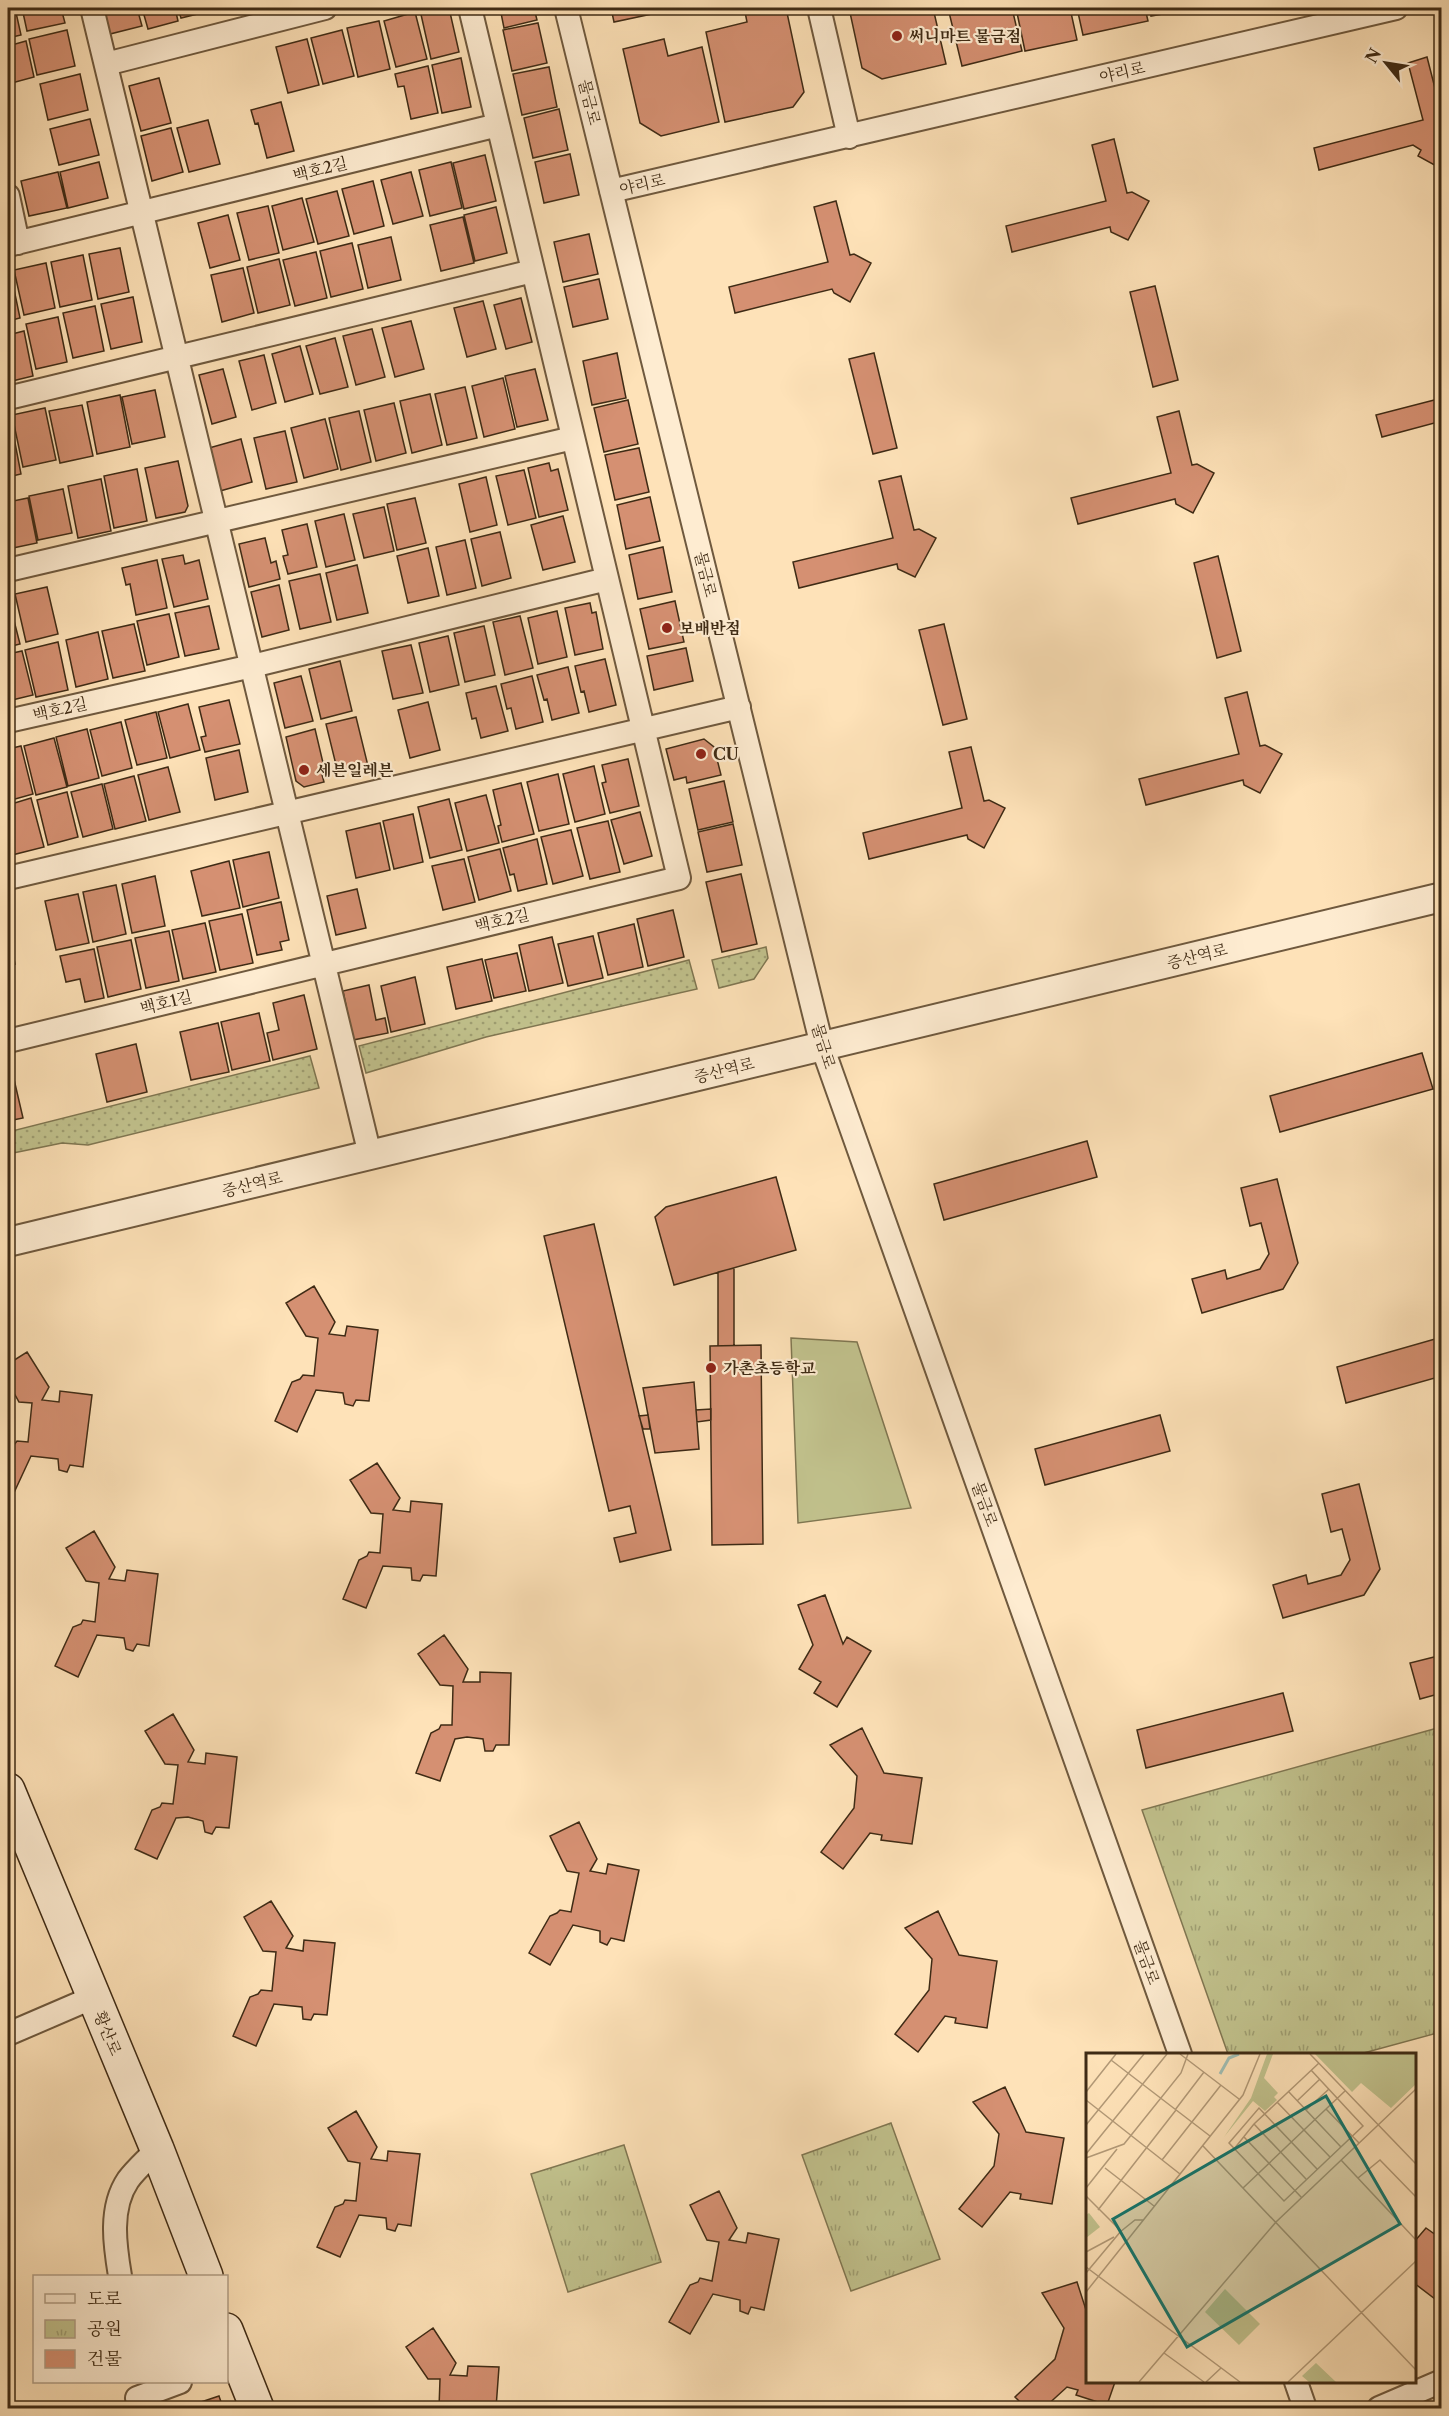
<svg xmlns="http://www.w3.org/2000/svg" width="1449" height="2416" font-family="'Libre Caslon Text','Noto Serif KR',serif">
<defs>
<pattern id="grass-dots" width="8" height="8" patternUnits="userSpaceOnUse" patternTransform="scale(1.5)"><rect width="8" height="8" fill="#c2c38e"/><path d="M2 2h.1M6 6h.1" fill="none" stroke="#9f9f73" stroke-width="1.8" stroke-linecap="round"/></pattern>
<pattern id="park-tufts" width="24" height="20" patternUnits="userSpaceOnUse" patternTransform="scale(1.5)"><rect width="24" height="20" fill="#c2c38e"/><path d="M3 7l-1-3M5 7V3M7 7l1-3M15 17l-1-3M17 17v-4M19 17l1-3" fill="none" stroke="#9f9f73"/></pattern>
</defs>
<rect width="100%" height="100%" fill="#fee2b8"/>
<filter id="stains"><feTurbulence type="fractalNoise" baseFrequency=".00333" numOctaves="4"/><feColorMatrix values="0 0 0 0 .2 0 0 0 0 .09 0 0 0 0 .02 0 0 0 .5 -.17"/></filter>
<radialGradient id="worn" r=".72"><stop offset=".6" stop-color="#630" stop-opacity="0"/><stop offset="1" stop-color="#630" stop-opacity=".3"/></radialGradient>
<!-- grass -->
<path fill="url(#grass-dots)" stroke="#807752" stroke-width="1.5" d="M766,947L768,958L754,979L719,988L712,960Z
M689,960L697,989L486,1037L366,1073L359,1046Z
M310,1056L319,1088L88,1145L62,1143L8,1154V1132Z"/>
<!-- park -->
<path fill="url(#park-tufts)" stroke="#807752" stroke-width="1.5" d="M1441,1727V2032L1360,2054H1228L1142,1810Z
M891,2123L940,2259L851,2291L802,2155Z
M624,2145L661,2262L568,2292L531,2174Z"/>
<!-- pitch -->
<path fill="#c2c38e" stroke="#807752" stroke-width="1.5" d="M791,1338L857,1342L911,1508L798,1523Z"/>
<!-- building -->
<path fill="#d59072" stroke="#3f2b15" stroke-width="1.5" d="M8,8H15L21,35L8,38Z
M22,8H61L65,23L27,31Z
M103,8H137L142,26L110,34Z
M142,8H175L178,21L148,29Z
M178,8H213L214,10L181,18Z
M432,8H449L459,52L431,59L420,10Z
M500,8H534L537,20L504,28Z
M611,8H680L614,22Z
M764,8H786L804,92L793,107L725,122L706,32L747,22L745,12Z
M849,8H933L946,64L882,79L862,68Z
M948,8H1012L1022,51L962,66Z
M1016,8H1070L1077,40L1025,51Z
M1077,8H1145L1148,21L1083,35Z
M1150,8H1196L1151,16Z
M415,12L427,59L396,67L384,21Z
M379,21L390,69L358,77L347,28Z
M538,23L547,63L512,71L503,30Z
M67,30L75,66L37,75L29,39Z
M342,30L354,76L323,84L311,38Z
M307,39L319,85L288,93L276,47Z
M664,39L668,56L702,47L719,122L661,136L640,123L623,49Z
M26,41L34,77L8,84V46Z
M1427,57L1438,100L1442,102L1440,168L1418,156L1421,150L1413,145L1319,170L1314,148L1423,120L1408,63Z
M461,58L471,107L442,113L432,65Z
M428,66L438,113L411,119L404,86L398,87L395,74Z
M549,67L557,107L522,115L513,74Z
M80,74L88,110L48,120L40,84Z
M159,78L171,123L141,131L129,86Z
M281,102L294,151L267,158L258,123L255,124L251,110Z
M559,109L568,150L533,158L524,118Z
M90,119L99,155L59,165L50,129Z
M208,120L220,164L189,172L177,128Z
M171,128L183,172L152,181L141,136Z
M1114,139L1127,193L1132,192L1149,201L1128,240L1111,232L1110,227L1012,252L1006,226L1106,201L1092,145Z
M570,154L579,195L544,203L535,162Z
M485,155L496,201L464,209L453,163Z
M99,162L108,198L68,208L60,172Z
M451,162L462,208L430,216L419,170Z
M58,172L67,208L29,216L21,181Z
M411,172L423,216L393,224L381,180Z
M373,181L384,226L354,234L342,189Z
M337,191L349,236L318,244L306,199Z
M302,198L314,242L283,250L272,206Z
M836,201L850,255L854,254L871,263L850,302L834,293L832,289L735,313L729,287L828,262L814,207Z
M268,206L279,253L249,260L237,213Z
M496,207L507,253L475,261L464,215Z
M228,215L240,260L210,268L198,223Z
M463,217L474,263L441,271L430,225Z
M589,234L598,274L563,282L554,242Z
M391,237L401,280L368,288L358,245Z
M352,243L363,289L331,297L320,251Z
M120,248L129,292L98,299L89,254Z
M316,252L327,298L295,306L283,260Z
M83,255L92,300L60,307L51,262Z
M279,259L290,305L258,313L247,267Z
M46,263L55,308L24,315L14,270Z
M243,268L254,313L222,322L211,275Z
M8,270H10L20,318L8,321Z
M599,279L608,319L573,327L564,287Z
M1155,286L1178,380L1153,387L1130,292Z
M133,297L142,342L111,349L101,304Z
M521,298L532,342L506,349L494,305Z
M483,301L496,349L467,357L454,308Z
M95,306L104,351L73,358L63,313Z
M58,317L67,362L36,369L26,324Z
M411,321L424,369L395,377L382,328Z
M372,329L385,377L356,385L343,336Z
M24,331L33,376L8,382V335Z
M335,338L348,387L320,394L306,346Z
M300,346L313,394L285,402L272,354Z
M617,353L626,398L592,405L583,361Z
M874,353L897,448L873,454L849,359Z
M264,355L276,403L252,410L239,361Z
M223,369L236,417L212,424L199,375Z
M535,369L548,420L517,427L505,376Z
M503,378L515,429L484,437L472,386Z
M465,387L477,438L447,445L435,394Z
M155,390L165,437L132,444L122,397Z
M430,394L442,445L412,453L400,401Z
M120,395L130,447L97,454L87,402Z
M1442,398V421L1382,437L1376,415Z
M628,400L638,444L604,452L594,408Z
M394,403L406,453L376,461L364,410Z
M82,405L93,456L60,463L49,411Z
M45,408L56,460L23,467L12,415Z
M359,411L371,462L341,470L329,418Z
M1179,411L1192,465L1197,464L1214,473L1193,513L1176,504L1175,499L1078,524L1071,498L1171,473L1157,417Z
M325,419L338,469L304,478L291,428Z
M11,422L21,474L8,477V423Z
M285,431L297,482L266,489L254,438Z
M241,439L252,482L220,491L209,448Z
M639,448L649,492L615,500L605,455Z
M178,461L188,506L185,512L156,518L145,468Z
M549,463L551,471L558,469L568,510L539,517L528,468Z
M137,469L147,521L114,528L104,476Z
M524,470L536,518L508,525L496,476Z
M901,476L914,530L919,529L936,538L915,577L898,569L897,564L799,588L793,562L893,538L879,481Z
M486,477L497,525L470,532L459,484Z
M101,479L111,531L78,538L68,486Z
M63,489L72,533L38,540L29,496Z
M650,497L660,541L626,549L617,505Z
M28,498L37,543L8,549V502Z
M415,498L426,543L397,550L387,504Z
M384,507L394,551L364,558L353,514Z
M344,514L355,560L326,567L315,521Z
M563,516L575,562L543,570L531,525Z
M307,524L317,567L288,574L283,556L288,555L282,530Z
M500,532L511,578L482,586L471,539Z
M265,538L271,563L276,561L280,579L249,587L239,544Z
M465,540L476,588L447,595L436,547Z
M663,547L672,592L638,599L629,555Z
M428,548L439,596L408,603L397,556Z
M183,555L185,564L199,560L208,599L174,607L162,559Z
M1218,556L1241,651L1217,658L1194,563Z
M157,560L167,608L136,615L130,584L126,585L122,568Z
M357,565L368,613L337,620L326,573Z
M320,574L331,622L300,629L289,581Z
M279,585L289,630L262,637L251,592Z
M47,587L58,634L26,642L15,594Z
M8,597L20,644L8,647Z
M675,601L684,642L649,649L640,609Z
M590,603L592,613L596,612L603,649L575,655L565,608Z
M209,606L219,649L185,656L175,613Z
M557,611L567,657L538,664L528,618Z
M169,614L179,657L147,665L137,621Z
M520,616L533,668L505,675L493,622Z
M134,624L145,671L113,678L102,631Z
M944,624L967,719L943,725L919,630Z
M484,626L495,675L465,682L454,633Z
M98,632L108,679L76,687L66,640Z
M448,636L459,685L430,692L419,643Z
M58,642L68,690L36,697L25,650Z
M411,645L423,693L393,699L382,651Z
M686,648L693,681L654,690L647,656Z
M22,651L33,695L8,701V654Z
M605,659L616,705L589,712L584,691L581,692L575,666Z
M340,661L352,711L321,719L309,669Z
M568,667L579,713L552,720L547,699L544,700L537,675Z
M301,676L313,721L285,728L274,683Z
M532,676L543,722L516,729L511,708L507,709L501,684Z
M496,686L508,731L481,738L476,718L472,719L466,693Z
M1247,692L1260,746L1265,745L1282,754L1260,793L1244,785L1243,780L1146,805L1139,779L1239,754L1225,698Z
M229,700L240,744L205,752L201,737L206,736L199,707Z
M428,702L440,750L410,758L398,710Z
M188,704L200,750L170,758L158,712Z
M156,712L167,758L137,765L125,720Z
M356,717L368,766L338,773L326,724Z
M121,722L132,768L102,776L90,730Z
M87,729L99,778L68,786L56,737Z
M315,729L324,767H320L324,782L304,787L296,781L286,737Z
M54,738L67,787L36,795L24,746Z
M704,739L714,747L721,775L687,783L686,777L674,780L666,749Z
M21,746L33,794L8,801V749Z
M971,747L984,801L989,800L1005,808L984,848L968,839L967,835L869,859L863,833L962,808L949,752Z
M239,750L248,792L215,800L206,758Z
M628,759L639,806L610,813L602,783L606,782L602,765Z
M594,766L605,814L575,822L563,774Z
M168,767L180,812L149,820L138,775Z
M558,774L569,824L539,831L527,782Z
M134,776L146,821L115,829L104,784Z
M724,781L733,822L698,830L689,789Z
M521,783L534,834L502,842L498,826L501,825L493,790Z
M102,784L113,829L83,837L71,792Z
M67,792L78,837L48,845L37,800Z
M486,795L499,843L467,851L455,803Z
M31,798L44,847L12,855L8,837V805Z
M449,799L462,850L430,858L418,807Z
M640,812L652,856L624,864L611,820Z
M413,814L423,862L394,869L383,821Z
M608,821L620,872L590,879L577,828Z
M380,823L390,870L356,878L346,831Z
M733,824L742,865L707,872L698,832Z
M571,830L583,876L553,884L541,837Z
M537,839L547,884L518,891L514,874L510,875L503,848Z
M500,849L511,891L479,900L468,857Z
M269,852L279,898L243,907L233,860Z
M464,859L475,902L443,910L432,866Z
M229,861L240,908L202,916L191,871Z
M741,874L757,944L722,952L706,882Z
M155,876L165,926L132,933L122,884Z
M116,885L126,934L93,942L83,892Z
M357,889L366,928L336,935L327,896Z
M78,894L89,943L56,950L45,901Z
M281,902L289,940L280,942L282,950L257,955L247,910Z
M673,910L684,957L648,966L637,919Z
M242,914L253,963L220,970L209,921Z
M205,923L216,972L183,979L172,930Z
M634,924L643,967L608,975L598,933Z
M169,931L179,981L146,988L135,938Z
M9,934L15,964L8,965V935Z
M593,936L603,978L568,986L558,944Z
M552,937L563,983L529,991L519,945Z
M131,940L141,989L108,997L97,947Z
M94,949L104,998L85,1002L80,979L66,982L60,956Z
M517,953L526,991L494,998L485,960Z
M482,959L492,1001L456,1009L447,967Z
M415,977L425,1024L391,1032L381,986Z
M369,985L376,1020L385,1018L388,1033L353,1040L343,991Z
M304,995L317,1049L273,1060L267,1033L279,1030L273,1003Z
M259,1013L270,1061L232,1070L221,1022Z
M218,1023L229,1072L191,1080L180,1032Z
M136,1044L147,1092L107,1102L96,1054Z
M1422,1053L1433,1089L1280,1132L1270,1096Z
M13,1075L23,1118L8,1121V1076Z
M1087,1141L1097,1177L944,1220L934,1184Z
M776,1177L796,1250L674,1285L655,1217L666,1207Z
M1277,1179L1298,1263L1283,1289L1202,1313L1192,1279L1225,1270L1227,1279L1260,1269L1269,1254L1261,1223L1250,1226L1241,1188Z
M594,1224L671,1550L620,1562L614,1538L636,1533L630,1506L609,1511L544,1236Z
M734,1268V1346H718V1272Z
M314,1286L335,1322L329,1334L345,1336L347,1326L378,1330L369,1401L356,1400L353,1406L345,1404L343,1393L316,1390L297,1432L275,1421L292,1382L300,1379L303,1375L314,1376L318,1338L306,1336L286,1303Z
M1442,1337V1376L1346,1403L1337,1367Z
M761,1345L763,1544L712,1545L710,1346Z
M27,1352L49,1387L42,1400L59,1402L60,1391L92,1395L83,1467L70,1465L67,1472L59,1470L58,1459L31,1456L12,1497L8,1495V1448L14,1445L17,1441L28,1442L32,1403L19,1402L8,1382V1364Z
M694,1382L699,1449L655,1453L643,1388Z
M711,1409V1420L697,1422L696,1410Z
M648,1415L650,1429H643L639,1416Z
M1160,1415L1170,1451L1045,1485L1035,1449Z
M377,1463L400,1498L393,1510L410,1512L411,1501L442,1504L436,1576L423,1575L420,1581L412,1580L411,1568L383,1566L366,1608L343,1599L359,1560L367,1556L369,1552L380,1553L383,1514L371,1513L350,1480Z
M1359,1484L1380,1569L1364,1595L1283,1618L1273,1585L1306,1575L1308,1584L1341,1575L1350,1560L1342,1529L1331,1532L1322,1494Z
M94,1531L115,1567L109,1579L125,1581L127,1570L158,1574L149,1646L137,1644L133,1651L126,1649L124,1638L97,1635L78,1677L55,1666L73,1627L81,1624L83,1620L95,1622L99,1583L86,1581L66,1548Z
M825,1595L843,1644L847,1637L871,1651L837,1707L814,1693L821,1682L799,1669L813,1645L798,1605Z
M444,1635L468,1669L463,1682H480V1672L511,1673L509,1745H496L493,1751H485L483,1739L467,1737L455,1739L440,1781L416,1773L431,1733L439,1729L441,1725H452L453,1686L440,1685L418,1654Z
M1442,1655V1693L1420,1699L1410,1663Z
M1283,1693L1293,1731L1146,1768L1137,1730Z
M173,1714L194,1750L188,1762L205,1764L206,1753L237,1757L229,1828L216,1827L212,1834L205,1832L203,1821L188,1817L176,1818L157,1859L135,1849L152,1810L160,1807L162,1803L173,1804L178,1765L165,1764L145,1731Z
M862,1728L884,1773L922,1778L912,1844L881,1840L882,1835L870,1833L843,1869L821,1852L854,1808L857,1776L830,1745Z
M579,1822L597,1859L590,1871L606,1874L608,1864L639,1870L624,1941L611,1938L607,1945L600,1942V1931L573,1925L550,1965L529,1953L550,1916L557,1913L560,1910L571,1912L579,1873L567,1871L550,1836Z
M271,1901L293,1936L286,1948L303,1951L304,1940L335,1943L327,2015L314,2014L311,2020L303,2019L302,2007L274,2004L256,2046L233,2036L250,1997L258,1994L261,1990L272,1991L276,1952L263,1951L244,1917Z
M938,1911L959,1955L997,1961L987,2028L955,2023L956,2018L945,2016L918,2052L895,2034L929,1990L932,1959L905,1928Z
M1005,2087L1026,2132L1064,2138L1052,2204L1020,2199L1021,2194L1010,2192L982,2227L959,2209L994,2166L999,2134L973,2102Z
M356,2111L377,2147L371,2159L387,2161L388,2151L420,2154L411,2226L398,2224L395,2231L387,2229L386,2218L359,2215L340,2257L317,2247L335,2207L343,2204L345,2200L356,2201L360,2163L348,2161L328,2128Z
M719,2191L737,2228L729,2240L746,2243L748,2233L779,2239L764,2310L751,2307L748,2314L740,2311V2300L713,2294L690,2334L669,2322L690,2285L698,2282L700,2278L712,2281L719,2242L707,2240L690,2205Z
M1426,2228L1436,2235L1442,2228V2299L1439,2302L1414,2283V2242Z
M1077,2282L1088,2316V2382H1115L1107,2405L1076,2395L1078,2390L1067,2387L1044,2408H1026L1015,2397L1055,2359L1064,2328L1042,2293Z
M433,2328L456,2363L450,2375L467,2376L468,2366L499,2367L496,2408H439L440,2379H428L406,2347Z
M219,2396L223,2408H183Z"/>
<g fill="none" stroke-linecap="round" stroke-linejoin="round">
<defs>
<path id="minor" d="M92,8L370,1155
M566,8L822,1046L1180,2054
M819,8L849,137
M106,64L325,8
M611,191L1396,8
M8,196L18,243
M8,245L498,125
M8,398L533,271
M8,570L573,438
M8,721L252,666L607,579
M8,878L739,707
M8,1041L679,878L470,8
M8,2034L94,1997
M120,2276C115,2246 109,2208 128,2180C136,2169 148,2159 157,2149
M1296,2382L1305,2408
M137,2398L180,2382
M1379,2408L1442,2381"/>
<path id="tertiary" d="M8,1242L1442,897"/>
<path id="secondary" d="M8,1790L157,2149L206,2276
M226,2330L257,2408"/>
</defs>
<!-- minor casing -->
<use href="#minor" stroke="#6f593e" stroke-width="26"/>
<!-- tertiary casing -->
<use href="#tertiary" stroke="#6f593e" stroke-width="32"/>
<!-- secondary casing -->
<use href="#secondary" stroke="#3f2b15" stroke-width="36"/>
<!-- minor -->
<use href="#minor" stroke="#feecd1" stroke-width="22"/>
<!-- tertiary -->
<use href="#tertiary" stroke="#feecd1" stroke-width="28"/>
<!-- secondary -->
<use href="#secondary" stroke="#feecd1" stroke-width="33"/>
</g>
<!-- markers -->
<g fill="#8f2418" stroke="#feecd1" stroke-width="2">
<circle cx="897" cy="36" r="6"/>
<circle cx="667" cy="628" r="6"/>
<circle cx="701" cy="754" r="6"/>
<circle cx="304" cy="770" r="6"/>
<circle cx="711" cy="1368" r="6"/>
</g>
<g text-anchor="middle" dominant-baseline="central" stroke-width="4.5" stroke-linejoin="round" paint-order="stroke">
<!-- poi labels -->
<g font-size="16" font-weight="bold" fill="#3f2b15" stroke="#feecd1" text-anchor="start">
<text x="909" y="36">써니마트 물금점</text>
<text x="679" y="628">보배반점</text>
<text x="713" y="754">CU</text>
<text x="316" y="770">세븐일레븐</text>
<text x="723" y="1368">가촌초등학교</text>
</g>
<!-- street labels -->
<g font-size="16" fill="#3f2b15" stroke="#feecd1">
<text transform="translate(1122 72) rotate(-13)">야리로</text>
<text transform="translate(590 102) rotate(76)">물금로</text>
<text transform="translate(320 169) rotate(-14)">백호2길</text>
<text transform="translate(642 184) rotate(-13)">야리로</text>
<text transform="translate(706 574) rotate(76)">물금로</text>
<text transform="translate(60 709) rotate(-13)">백호2길</text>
<text transform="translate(502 920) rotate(-13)">백호2길</text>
<text transform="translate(1197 956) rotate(-14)">증산역로</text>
<text transform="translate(166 1002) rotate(-14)">백호1길</text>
<text transform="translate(824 1046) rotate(73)">물금로</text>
<text transform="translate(724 1070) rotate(-14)">증산역로</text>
<text transform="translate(252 1184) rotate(-14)">증산역로</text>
<text transform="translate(985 1504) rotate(70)">물금로</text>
<text transform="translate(1147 1962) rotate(70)">물금로</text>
<text transform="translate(108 2033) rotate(67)">황산로</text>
</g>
</g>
<!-- overview -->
<g transform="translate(1086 2053)">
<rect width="330" height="330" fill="#fee2b8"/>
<path d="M181,1H187L178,25L192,40L188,44L191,47L179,58L167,48L138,84L165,45ZM229,1H330V31L305,55L275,30L266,39ZM139,236L174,271L153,292L119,259ZM230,310L250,329H223L216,323Z" fill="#c2c38e"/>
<path d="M3,160L14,174L0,185V162Z" fill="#c2c38e"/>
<path fill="none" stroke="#a0bdb3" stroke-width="3" d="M134,21L143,5L153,1"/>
<path fill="none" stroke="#b29977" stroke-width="1.5" d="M94,1L153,46M224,1L330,111M25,7L124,83M225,17L277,73L198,148L143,90L173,55L231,116M202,38L255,94M0,39L30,1M0,47L94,121M211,48L234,26M191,49L244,104M240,56L273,90M89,57L118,19M220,57L243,36M168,71L220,126M0,72L58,1M158,84L216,145M117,93L330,317M148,96L168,71L233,10M0,101L81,1M0,105L38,91L95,20L102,1M76,107L135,32M255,107L330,187M19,115L68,153M272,125L294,107L330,144M0,135L31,96M157,135L259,38M0,143L35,178L0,220M12,157L90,57M34,179L49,167H58M0,199L28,184M0,214L154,329M0,239L157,42L174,1M78,300L118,329M53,329L190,169L330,36M120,329L135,315M202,329L330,208"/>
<path fill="#0f766e" fill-opacity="0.15" stroke="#0f766e" stroke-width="3" d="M240,43L314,171L101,294L27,166Z"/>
<rect width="330" height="330" fill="none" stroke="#3f2b15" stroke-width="3"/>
</g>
<!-- margin -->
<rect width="1449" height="2416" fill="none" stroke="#fee2b8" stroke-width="30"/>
<rect x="9" y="9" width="1431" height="2398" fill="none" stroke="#3f2b15" stroke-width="3"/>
<rect x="15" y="15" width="1419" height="2386" fill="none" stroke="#3f2b15" stroke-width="1.5"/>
<!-- legend -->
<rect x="33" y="2275" width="195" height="108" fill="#feecd1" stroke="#b29f86" stroke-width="1.5"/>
<rect x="45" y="2294" width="30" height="9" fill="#feecd1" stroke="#b29f86" stroke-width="1.5"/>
<text x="87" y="2305" font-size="18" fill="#3f2b15">도로</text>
<rect x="45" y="2320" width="30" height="18" fill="url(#park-tufts)" stroke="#b29f86" stroke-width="1.5"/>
<text x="87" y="2335" font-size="18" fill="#3f2b15">공원</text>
<rect x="45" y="2350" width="30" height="18" fill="#d59072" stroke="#b29f86" stroke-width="1.5"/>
<text x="87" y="2365" font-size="18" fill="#3f2b15">건물</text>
<!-- north arrow -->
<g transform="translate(1386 63) rotate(300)" stroke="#feecd1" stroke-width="4.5" paint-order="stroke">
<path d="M0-4.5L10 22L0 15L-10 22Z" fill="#3f2b15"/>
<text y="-9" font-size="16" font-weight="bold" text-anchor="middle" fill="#3f2b15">N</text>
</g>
<rect width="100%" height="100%" filter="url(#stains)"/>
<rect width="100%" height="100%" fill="url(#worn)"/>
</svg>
